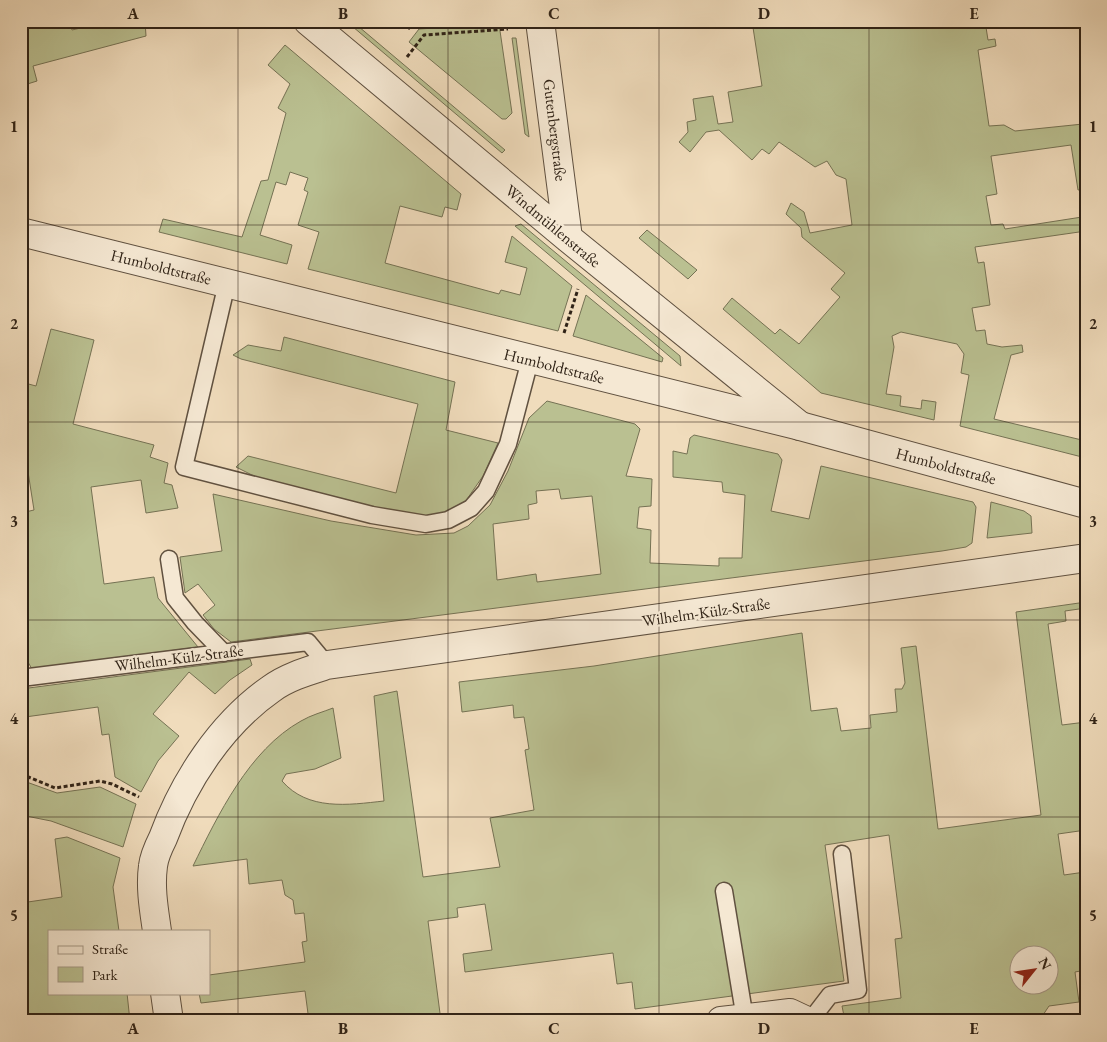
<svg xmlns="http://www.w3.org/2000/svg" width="1107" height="1042" font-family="'EB Garamond',serif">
<rect width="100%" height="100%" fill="#f0dcbc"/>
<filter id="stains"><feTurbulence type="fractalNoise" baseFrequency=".004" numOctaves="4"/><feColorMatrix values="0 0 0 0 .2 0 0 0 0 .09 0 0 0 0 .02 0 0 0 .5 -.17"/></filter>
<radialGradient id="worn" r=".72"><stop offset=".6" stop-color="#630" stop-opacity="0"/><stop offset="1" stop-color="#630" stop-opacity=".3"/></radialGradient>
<!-- green -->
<path fill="#bac091" stroke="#757254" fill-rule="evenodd" d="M21,21H69L72,30L110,21H145L146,36L33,66L37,81L21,86Z
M346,21H352L505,150L502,153Z
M752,21H985L988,40L995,39L996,46L978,50L989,126L1004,125L1015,131L1083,124L1086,151V189L1078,190L1071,145L991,156L997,194L986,196L991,225L1003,224L1005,229L1082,217L1086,213V231L975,247L978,263L984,262L990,305L972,308L976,331L985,330L987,344L1002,347L1022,345L1023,352L1011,355L994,419L1086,441V458L960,426L969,375L961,373L964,354L957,344L901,332L892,336L894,347L886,394L901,396L900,406L921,409L922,400L936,402L934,420L821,393L723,309L732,298L775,334L780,329L799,344L840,297L831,289L845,273L802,237L801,228L786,214L791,203L804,212L810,233L852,225L846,179L836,175L827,161L815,167L779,142L769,154L762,149L752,160L719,130L706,132L690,152L679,142L688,132L687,122L696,120L693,99L713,96L718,124L733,122L728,92L762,86Z
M499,24L512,113L506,119H502L409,42L419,29Z
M512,38H516L529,137L525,134Z
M285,45L461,194L457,210L445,207L442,217L400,206L385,263L499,294L501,290L520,295L527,268L505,262L512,236L572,286L558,331L308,269L319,232L298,225L308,192L304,190L308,178L290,172L286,185L276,182L260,235L292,245L287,264L159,232L163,219L242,237L261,181L268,180L286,113L278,108L290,84L268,65Z
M521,224L680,356L681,366L515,226Z
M647,230L697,270L688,279L639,238Z
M586,295L663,358L662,362L573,336Z
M51,329L94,340L73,424L154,445L150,457L168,463L164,483L172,485L178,508L146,513L141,480L91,487L104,584L154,577L158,598L198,647L32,669L25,657L21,637V513L34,510L26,459H21V382L36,386Z
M284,337L455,382L446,430L498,443L483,476L465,502L446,515L429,519L365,505L256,477L236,467L248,456L396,493L418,404L241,359L233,355L248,345L281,351Z
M547,401L635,424L640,429L626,476L652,479L651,506L639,507L637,528L651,530L650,563L719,566V558H742L745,495L723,492L722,482L673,477V451L687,454L690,438L694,435L778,454L782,460L771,511L809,519L821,466L973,502L976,507L972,543L966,547L942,551L231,642L214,629L203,615L215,605L198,584L185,593L180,557L222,551L213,494L331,521L416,535L454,533L468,526L490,505L508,471L529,418ZM559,489L561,499L592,496L601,574L537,582L536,574L497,580L493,524L529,519L528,505L537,503L536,491Z
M991,502L1024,511L1031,516L1032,533L987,538Z
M1086,602V608L1065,611L1066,621L1048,624L1062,725L1086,722V830L1058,834L1064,875L1085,872L1086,970L1075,972L1079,1002L1049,1006L1039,1021H845L842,1006L901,998L895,939L902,938L889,835L825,845L844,981L635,1009L632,982L617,984L613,953L465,972L463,954L492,950L485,904L457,908L458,917L428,921L441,1021H309L305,991L201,1003L199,993H209V975L305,962L302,942L307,941L304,913L295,914L293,900L285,895L282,880L249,884L247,859L193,866C218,815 249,750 301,721C311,715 323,712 333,708L341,758L315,769L286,774L282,781C308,811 348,805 384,801L374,696L397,691L423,877L500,867L490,818L534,810L525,750L529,749L524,717L514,718L513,705L462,712L459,682L594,666L802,633L811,711L837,708L841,731L871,728L870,715L897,712L895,689H902L905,683L901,648L916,646L938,829L1041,815L1016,612ZM1020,954H1050V984H1020Z
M250,659L252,665L230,680L215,694L189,672L153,714L179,736L158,761L141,792L115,777L109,734L102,735L98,707L25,717L26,726L21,727V689Z
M21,780L57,793L100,787L136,804L123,847L51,821L21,815Z
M67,837L120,858L113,887L119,931H49V993H127L130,1021H21V903L62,897L55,839Z"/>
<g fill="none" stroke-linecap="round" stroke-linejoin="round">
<defs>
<path id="service" d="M227,283L184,467L372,515L426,524L448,520L471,508L486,491L508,444L530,360
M169,559L175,598L195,623L224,653
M21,678L308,642L327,665
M724,891L745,1019
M810,1021L830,995L858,990L842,854"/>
<path id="minor" d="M308,21L568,238L800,426
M540,21L568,238
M157,931C154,910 150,888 153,866C154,857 159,846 163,838C184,781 221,724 271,689C287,677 308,671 327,665L1086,558
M165,993L169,1021
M721,1021L790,1013L807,1021"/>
<path id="tertiary" d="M21,232L800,426L1086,504"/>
</defs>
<!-- service casing -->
<use href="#service" stroke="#605140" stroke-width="19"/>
<!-- minor casing -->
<use href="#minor" stroke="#605140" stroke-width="30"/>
<!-- tertiary casing -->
<use href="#tertiary" stroke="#605140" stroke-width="30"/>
<!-- path -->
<path stroke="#302317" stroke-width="3" stroke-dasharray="4 2.5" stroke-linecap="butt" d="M408,29L416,21
M407,57L424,35L508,29
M564,333L578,289
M21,774L55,788L100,781L112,784L139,797"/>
<!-- service -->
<use href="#service" stroke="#f5e8d3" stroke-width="16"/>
<!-- minor -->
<use href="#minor" stroke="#f5e8d3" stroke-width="28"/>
<!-- tertiary -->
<use href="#tertiary" stroke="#f5e8d3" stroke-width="28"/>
</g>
<!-- grid -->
<path fill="none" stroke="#302317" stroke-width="1" stroke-opacity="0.55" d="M238,21V1021M448,21V1021M659,21V1021M869,21V1021M21,225H1086M21,422H1086M21,620H1086M21,817H1086"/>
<g text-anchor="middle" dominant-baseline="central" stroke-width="4.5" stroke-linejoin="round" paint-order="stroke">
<!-- street labels -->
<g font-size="16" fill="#302317" stroke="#f5e8d3">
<text transform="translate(555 130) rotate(83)">Gutenbergstraße</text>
<text transform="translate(553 226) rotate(40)">Windmühlenstraße</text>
<text transform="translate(161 267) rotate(14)">Humboldtstraße</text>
<text transform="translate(554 366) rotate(14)">Humboldtstraße</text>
<text transform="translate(946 466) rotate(15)">Humboldtstraße</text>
<text transform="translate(706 612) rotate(-8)">Wilhelm-Külz-Straße</text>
<text transform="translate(179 658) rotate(-7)">Wilhelm-Külz-Straße</text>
</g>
</g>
<!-- margin -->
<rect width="1107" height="1042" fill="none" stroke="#f0dcbc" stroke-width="55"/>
<!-- legend -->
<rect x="48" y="930" width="162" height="65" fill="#f5e8d3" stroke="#a69988"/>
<rect x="58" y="946" width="25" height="8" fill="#f5e8d3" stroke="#a69988"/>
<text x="92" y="954" font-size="15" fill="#302317">Straße</text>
<rect x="58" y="967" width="25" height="15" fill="#bac091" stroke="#a69988"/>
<text x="92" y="980" font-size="15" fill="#302317">Park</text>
<!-- north arrow -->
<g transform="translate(1034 970) rotate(60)"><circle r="24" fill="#f5e8d3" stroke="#a69988"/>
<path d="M0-4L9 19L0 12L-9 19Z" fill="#8f2418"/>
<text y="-8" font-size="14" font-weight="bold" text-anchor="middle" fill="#302317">N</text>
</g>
<rect x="28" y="28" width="1052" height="986" fill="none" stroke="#302317" stroke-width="2"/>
<g font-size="16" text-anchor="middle" font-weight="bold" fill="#302317">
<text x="133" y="19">A</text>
<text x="343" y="19">B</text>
<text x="554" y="19">C</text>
<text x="764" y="19">D</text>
<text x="974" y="19">E</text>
<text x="14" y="132">1</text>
<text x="1093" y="132">1</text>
<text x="14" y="329">2</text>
<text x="1093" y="329">2</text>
<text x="14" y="527">3</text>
<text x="1093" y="527">3</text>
<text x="14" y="724">4</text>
<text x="1093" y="724">4</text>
<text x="14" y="921">5</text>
<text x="1093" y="921">5</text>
<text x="133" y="1034">A</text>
<text x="343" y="1034">B</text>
<text x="554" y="1034">C</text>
<text x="764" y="1034">D</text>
<text x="974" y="1034">E</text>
</g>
<rect width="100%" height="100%" filter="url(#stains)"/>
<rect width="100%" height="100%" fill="url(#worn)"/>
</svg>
